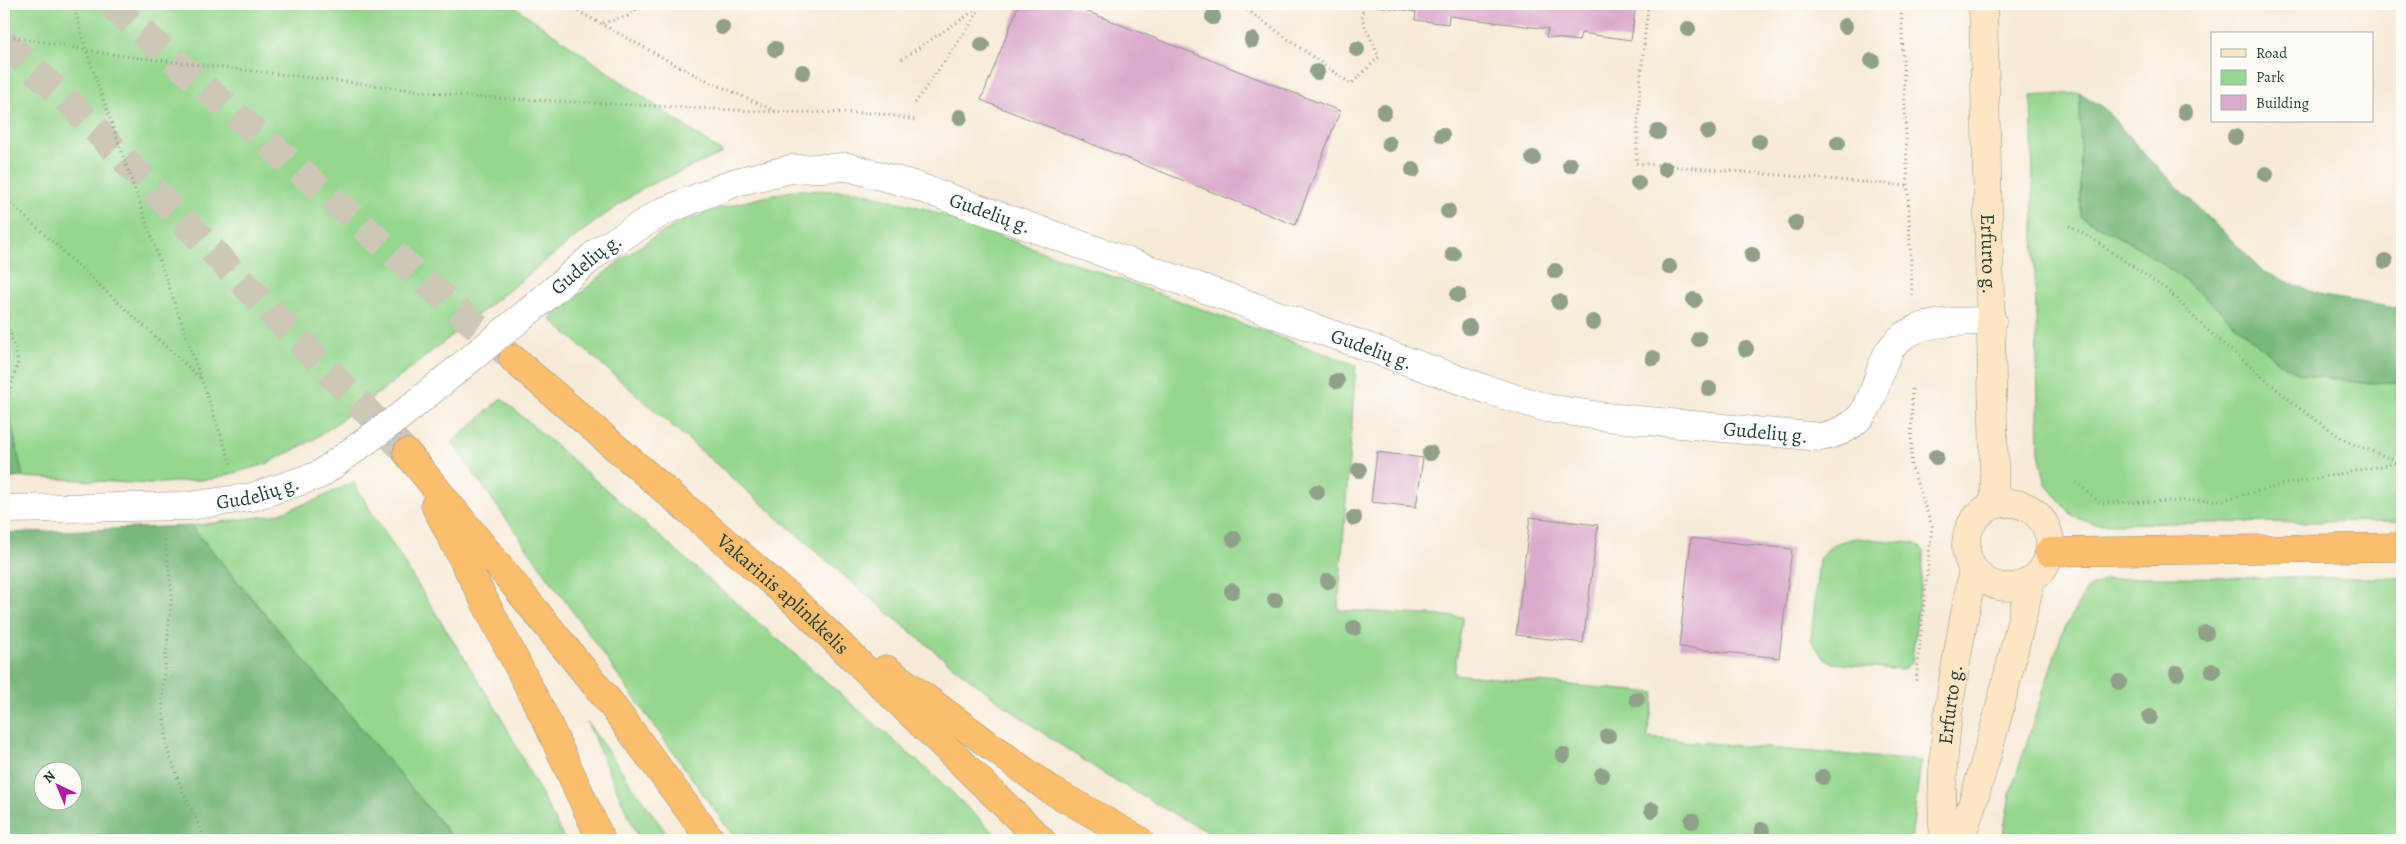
<svg xmlns="http://www.w3.org/2000/svg" width="2406" height="844" font-family="Alegreya,serif">
<rect width="100%" height="100%" fill="#fdfcf7"/>
<filter id="ink" filterUnits="userSpaceOnUse"><feTurbulence type="fractalNoise" baseFrequency=".02" numOctaves="2"/><feDisplacementMap in="SourceGraphic" scale="10" xChannelSelector="R" yChannelSelector="G"/><feConvolveMatrix kernelMatrix="1 2 1 2 8 2 1 2 1" color-interpolation-filters="sRGB"/></filter>
<filter id="wash" filterUnits="userSpaceOnUse"><feTurbulence type="fractalNoise" baseFrequency=".0096" numOctaves="4" result="noise"/><feDisplacementMap in="SourceGraphic" scale="20" xChannelSelector="R" yChannelSelector="G"/><feGaussianBlur stdDeviation="1.12" result="paint"/><feColorMatrix in="noise" values="0 0 0 0 0 0 0 0 0 0 0 0 0 0 0 0 0 1.4 0 .05"/><feComposite in="paint" operator="in"/></filter>
<g filter="url(#wash)">
<rect width="100%" height="100%" fill="#f7ead8"/>
<!-- green -->
<path fill="#96d78f" stroke="#5a8a62" d="M4,4H511L723,153L643,188L592,224L391,384L313,440L266,464L212,479L149,484L23,477L4,391Z
M2080,93L2081,217L2140,248L2181,277L2278,362L2301,374L2363,383L2402,382V521L2094,524L2074,517L2046,485L2039,453L2031,96Z
M796,190L857,191L922,208L1356,365L1338,610L1463,617L1454,674L1655,693L1647,738L1921,761L1911,840H1225C1060,761 929,650 793,531C712,460 631,390 550,319C590,286 629,248 675,226C713,207 756,199 796,190Z
M501,398L939,780L1001,840H736L452,443Z
M353,482L500,715L565,840H455L191,526L274,515L318,499Z
M1856,538L1914,543L1920,547L1924,552L1912,662L1902,670L1833,663L1823,657L1811,640L1819,559C1830,545 1839,541 1856,538Z
M2141,577L2402,578V840H2002L2010,794L2062,633L2086,590L2105,580Z
M587,722L671,840H639Z"/>
<!-- forest -->
<path fill="#78b87a" stroke="#4c7a57" fill-rule="evenodd" d="M2080,93L2103,107L2146,156L2264,272L2323,296L2402,309V382L2363,383L2301,374L2278,362L2181,277L2140,248L2081,217Z
M4,391L23,477L4,479Z
M191,526L455,840H4V533ZM42,772H72V802H42Z"/>
<g id="blocks">
<!-- building -->
<path fill="#dbabcc" d="M1019,4H1068L1340,111L1295,225L981,100Z
M1365,4H1636L1631,40L1581,33L1579,41L1546,37L1548,29L1449,16L1448,24L1415,20L1416,12Z
M1377,452L1423,458L1416,507L1371,502Z
M1530,517L1598,525L1583,643L1516,635Z
M1691,538L1792,549L1779,658L1679,647Z"/>
</g>
</g>
<g filter="url(#ink)">
<use href="#blocks" fill-opacity="0" stroke="#8b9486" stroke-width="1"/>
<g fill="none" stroke-linecap="round" stroke-linejoin="round">
<!-- highway-tunnel -->
<path stroke="#ccc7b7" stroke-width="28" stroke-dasharray="28 14" stroke-linecap="butt" d="M110,4L510,356
M4,42L70,103L407,453"/>
<defs>
<g id="street">
<path id="s1" d="M4,509L189,506L252,497L319,475L399,417L539,303L599,251L662,212L736,182L791,169L848,167L910,184L1488,390L1547,408L1606,417L1820,437C1896,423 1860,356 1912,331C1936,320 1966,322 1992,321"/>
</g>
<g id="secondary">
<path id="s2" d="M1983,4L1995,504"/>
<circle cx="2008" cy="545" r="42"/>
<path id="s3" d="M1944,840C1936,749 1957,659 1973,569"/>
<path d="M1960,840C1990,756 2010,667 2031,580"/>
</g>
<g id="highway">
<path id="s4" d="M513,359L802,608L1041,840"/>
<path d="M407,453L611,704L711,840"/>
<path d="M435,505L548,724L601,840"/>
<path d="M2049,552L2402,547"/>
<path d="M886,669L1049,789L1139,840"/>
</g>
</defs>
<!-- street casing -->
<use href="#street" stroke="#8b9486" stroke-width="29"/>
<!-- secondary casing -->
<use href="#secondary" stroke="#8b9486" stroke-width="29"/>
<!-- highway casing -->
<use href="#highway" stroke="#8b9486" stroke-width="29"/>
<!-- path -->
<path stroke="#8b9486" stroke-width="3" stroke-dasharray="1 4" stroke-linecap="butt" d="M73,4L86,50L232,467
M565,4L689,72L777,112L877,113L916,120
M1239,4L1351,84L1379,57L1362,19L1363,4
M1648,4L1640,84L1636,163L1909,186
M1901,4L1912,295
M773,11L781,4
M603,23L628,16L642,4
M4,35L108,54L473,97L777,112
M902,59L977,9
M915,103L968,28L982,4
M4,197L200,378
M2069,226L2088,236L2166,289L2204,327L2299,408L2346,441L2399,462
M4,310L18,362L4,411
M1912,389L1911,465L1932,526L1916,681
M2076,482L2100,503L2223,500L2281,485L2402,462
M165,540L172,592L162,698L167,748L182,790L206,840"/>
<!-- street -->
<use href="#street" stroke="#fff" stroke-width="28"/>
<!-- secondary -->
<use href="#secondary" stroke="#fde5c5" stroke-width="28"/>
<!-- highway -->
<use href="#highway" stroke="#fabe6d" stroke-width="28"/>
</g>
<!-- trees -->
<g fill="#91a08a">
<circle cx="1213" cy="17" r="8"/>
<circle cx="1845" cy="26" r="8"/>
<circle cx="722" cy="27" r="8"/>
<circle cx="1688" cy="29" r="8"/>
<circle cx="1252" cy="40" r="8"/>
<circle cx="982" cy="45" r="8"/>
<circle cx="775" cy="49" r="8"/>
<circle cx="1357" cy="49" r="8"/>
<circle cx="1872" cy="61" r="8"/>
<circle cx="803" cy="72" r="8"/>
<circle cx="1317" cy="72" r="8"/>
<circle cx="1384" cy="112" r="8"/>
<circle cx="2185" cy="112" r="8"/>
<circle cx="960" cy="117" r="8"/>
<circle cx="1658" cy="132" r="8"/>
<circle cx="1708" cy="132" r="8"/>
<circle cx="1442" cy="135" r="8"/>
<circle cx="2235" cy="137" r="8"/>
<circle cx="1759" cy="141" r="8"/>
<circle cx="1838" cy="143" r="8"/>
<circle cx="1389" cy="144" r="8"/>
<circle cx="1533" cy="158" r="8"/>
<circle cx="1570" cy="165" r="8"/>
<circle cx="1665" cy="169" r="8"/>
<circle cx="1413" cy="170" r="8"/>
<circle cx="2266" cy="174" r="8"/>
<circle cx="1638" cy="183" r="8"/>
<circle cx="1448" cy="211" r="8"/>
<circle cx="1796" cy="223" r="8"/>
<circle cx="1453" cy="254" r="8"/>
<circle cx="1752" cy="255" r="8"/>
<circle cx="2385" cy="261" r="8"/>
<circle cx="1669" cy="267" r="8"/>
<circle cx="1555" cy="271" r="8"/>
<circle cx="1458" cy="295" r="8"/>
<circle cx="1694" cy="300" r="8"/>
<circle cx="1559" cy="302" r="8"/>
<circle cx="1593" cy="322" r="8"/>
<circle cx="1469" cy="327" r="8"/>
<circle cx="1699" cy="339" r="8"/>
<circle cx="1746" cy="349" r="8"/>
<circle cx="1653" cy="358" r="8"/>
<circle cx="1337" cy="381" r="8"/>
<circle cx="1709" cy="389" r="8"/>
<circle cx="1430" cy="453" r="8"/>
<circle cx="1936" cy="457" r="8"/>
<circle cx="1359" cy="470" r="8"/>
<circle cx="1317" cy="492" r="8"/>
<circle cx="1354" cy="518" r="8"/>
<circle cx="1234" cy="539" r="8"/>
<circle cx="1328" cy="581" r="8"/>
<circle cx="1232" cy="591" r="8"/>
<circle cx="1275" cy="600" r="8"/>
<circle cx="1354" cy="628" r="8"/>
<circle cx="2206" cy="633" r="8"/>
<circle cx="2213" cy="671" r="8"/>
<circle cx="2177" cy="673" r="8"/>
<circle cx="2119" cy="682" r="8"/>
<circle cx="1637" cy="699" r="8"/>
<circle cx="2150" cy="717" r="8"/>
<circle cx="1608" cy="736" r="8"/>
<circle cx="1563" cy="755" r="8"/>
<circle cx="1602" cy="775" r="8"/>
<circle cx="1823" cy="777" r="8"/>
<circle cx="1652" cy="810" r="8"/>
<circle cx="1692" cy="821" r="8"/>
<circle cx="1762" cy="830" r="8"/>
</g>
</g>
<g text-anchor="middle" dominant-baseline="central" stroke-width="4" stroke-linejoin="round" paint-order="stroke">
<!-- street labels -->
<g font-size="20" fill="#1f3d34" stroke="#fdfcf7">
<text stroke="none"><textPath href="#s1" startOffset="1095">Gudelių g.</textPath></text>
<text stroke="none"><textPath href="#s2" startOffset="250">Erfurto g.</textPath></text>
<text stroke="none"><textPath href="#s1" startOffset="660">Gudelių g.</textPath></text>
<text stroke="none"><textPath href="#s1" startOffset="1500">Gudelių g.</textPath></text>
<text stroke="none"><textPath href="#s1" startOffset="1905">Gudelių g.</textPath></text>
<text stroke="none"><textPath href="#s1" startOffset="255">Gudelių g.</textPath></text>
<text stroke="none"><textPath href="#s4" startOffset="358">Vakarinis aplinkkelis</textPath></text>
<text stroke="none"><textPath href="#s3" startOffset="136">Erfurto g.</textPath></text>
</g>
</g>
<!-- margin -->
<rect width="2406" height="844" fill="none" stroke="#fdfcf7" stroke-width="20"/>
<!-- legend -->
<rect x="2211" y="32" width="162" height="90" fill="#fdfcf7" stroke="#a4b0a9"/>
<rect x="2221" y="49" width="25" height="8" fill="#fde5c5" stroke="#a4b0a9"/>
<text x="2256" y="58" font-size="15" fill="#1f3d34">Road</text>
<rect x="2221" y="70" width="25" height="15" fill="#96d78f" stroke="#a4b0a9"/>
<text x="2256" y="82" font-size="15" fill="#1f3d34">Park</text>
<rect x="2221" y="95" width="25" height="15" fill="#dbabcc" stroke="#a4b0a9"/>
<text x="2256" y="108" font-size="15" fill="#1f3d34">Building</text>
<!-- north arrow -->
<g transform="translate(58 786) rotate(316)"><circle r="24" fill="#fdfcf7" stroke="#a4b0a9"/>
<path d="M0-4L9 19L0 12L-9 19Z" fill="#b5179e"/>
<text y="-8" font-size="14" font-weight="bold" text-anchor="middle" fill="#1f3d34">N</text>
</g>
</svg>
